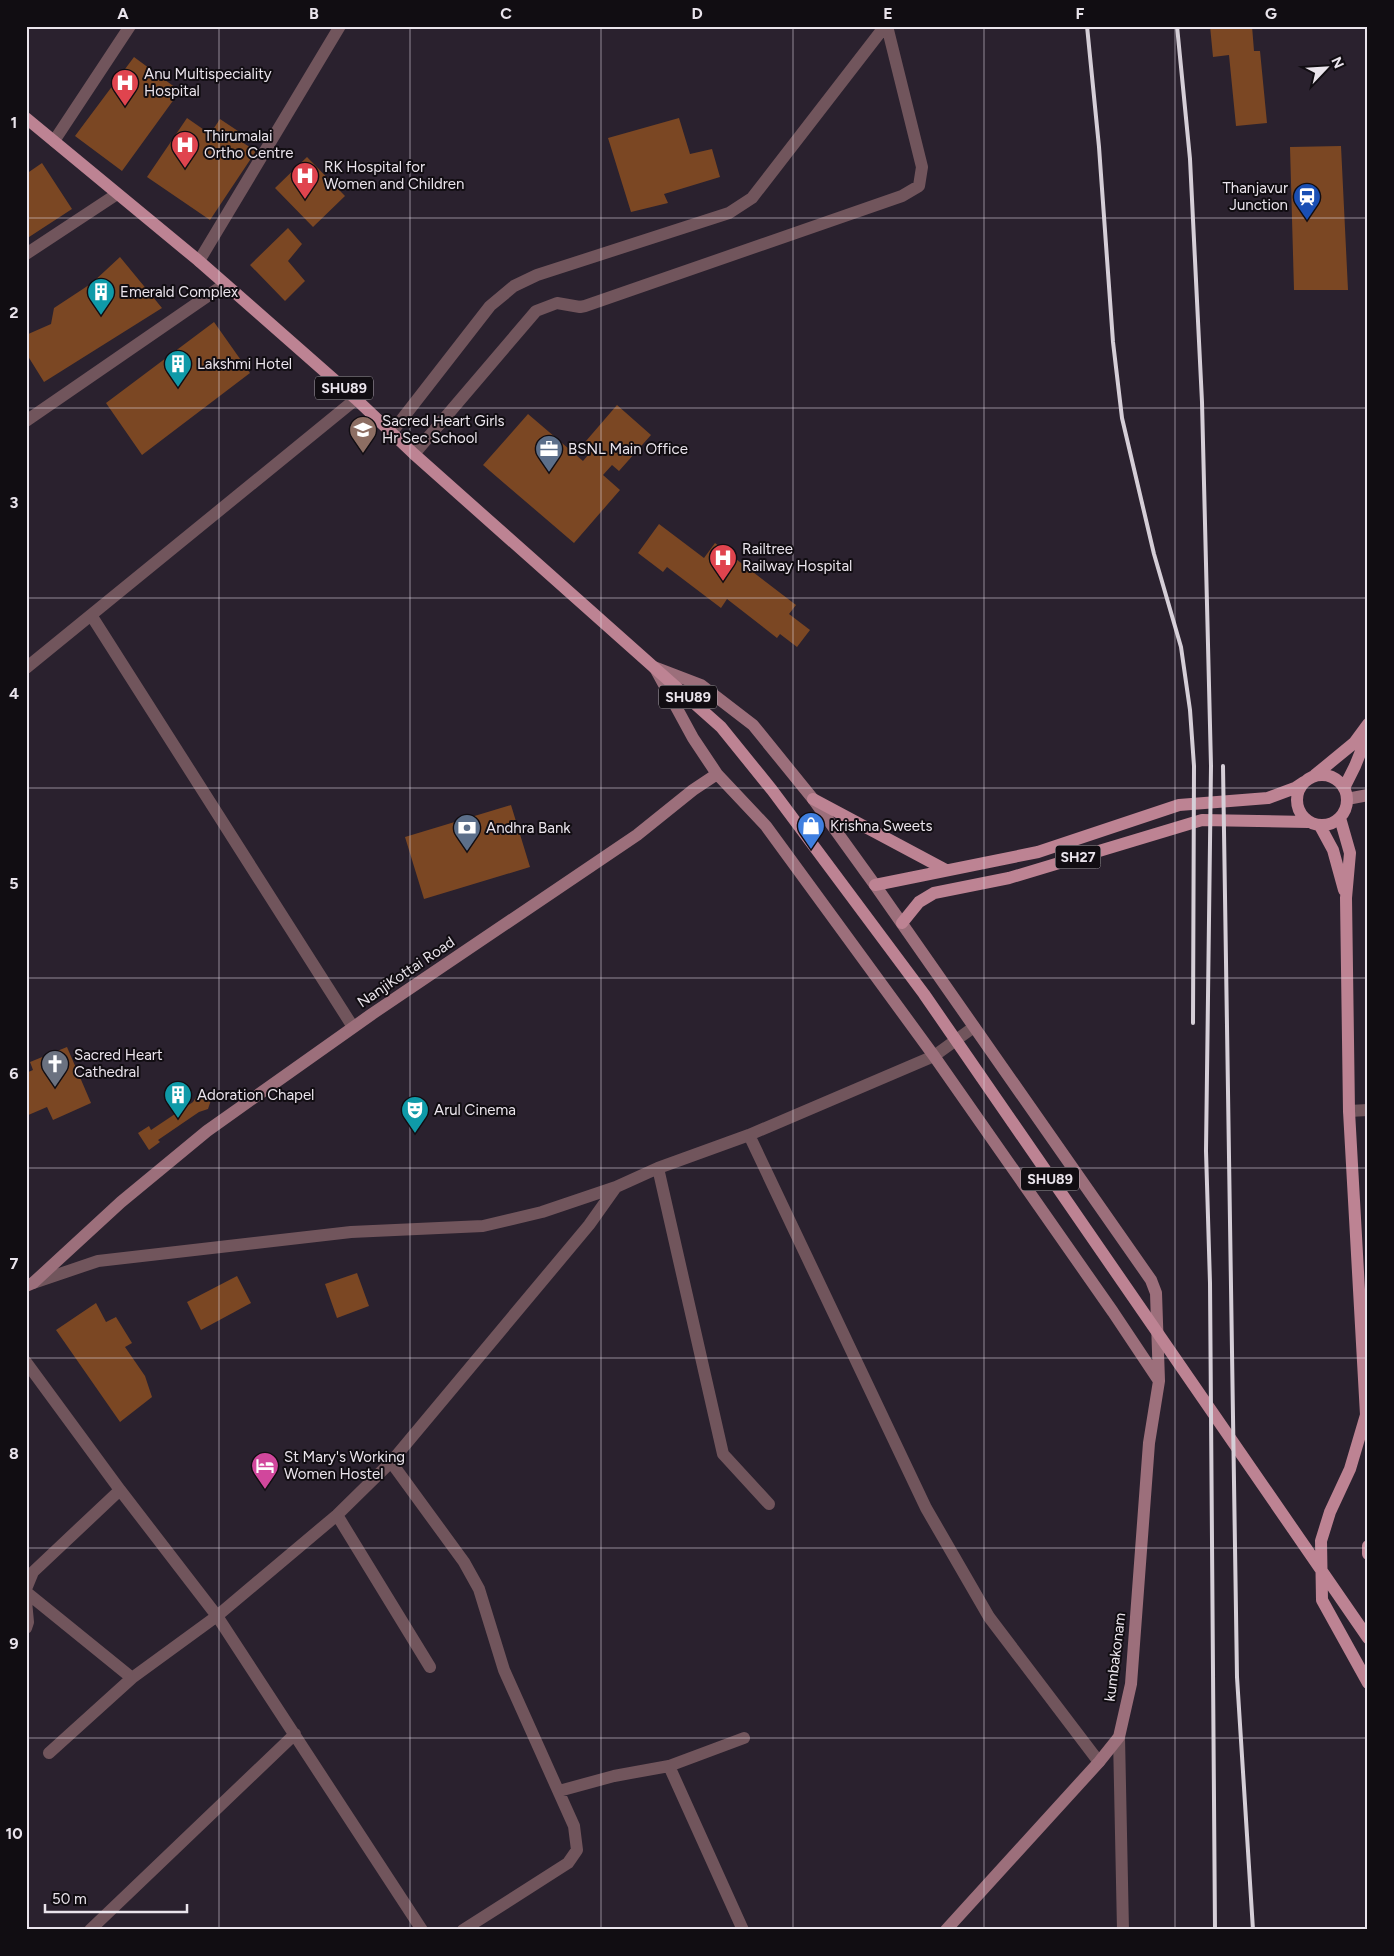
<svg xmlns="http://www.w3.org/2000/svg" width="1394" height="1956" font-family="Figtree,sans-serif">
<rect width="100%" height="100%" fill="#2a212e"/>
<!-- building -->
<path fill="#7b4723" d="M1210,26H1252L1254,51H1260L1267,123L1236,126L1229,55L1213,57Z
M134,57L180,91L122,171L75,136Z
M187,118L210,134L220,119L241,133L237,139L256,151L210,220L147,177Z
M679,118L690,154L712,149L720,177L664,194L668,203L631,212L608,138Z
M1341,146L1348,290H1294L1290,147Z
M307,157L345,196L313,227L275,188Z
M42,163L72,209L26,239V174Z
M288,228L302,244L288,261L305,281L285,301L250,265Z
M120,257L162,308L44,382L26,353V335L51,324L54,308L92,283Z
M214,322L250,373L142,455L106,403Z
M617,405L651,435L619,471L612,465L603,475L620,490L574,543L483,465L528,414L583,461L594,448L586,441Z
M659,524L704,558L715,543L796,605L789,614L810,630L797,647L780,634L777,638L727,599L721,608L667,567L663,572L638,553Z
M511,805L530,867L424,899L405,837Z
M67,1047L91,1103L53,1120L47,1107L26,1116V1073L33,1070L30,1062Z
M198,1094L207,1095L211,1100L208,1109L199,1112L158,1140L160,1142L149,1150L138,1133L149,1126L151,1130L193,1102Z
M357,1273L369,1306L337,1318L325,1284Z
M237,1276L251,1303L201,1330L187,1302Z
M96,1303L106,1322L116,1317L132,1343L125,1347L145,1376L152,1397L120,1422L56,1330Z"/>
<g fill="none" stroke-linecap="round" stroke-linejoin="round">
<!-- street -->
<path stroke="#71555c" stroke-width="12" d="M54,141L130,26
M26,254L117,194
M199,261L340,26
M26,421L225,284
M392,432L490,306L514,286L537,275L729,213L752,198L885,26
M414,454L536,311L557,303L580,307L585,306L902,196L919,186L922,167L887,26
M91,615L353,1027
M26,668L356,399
M1349,1111L1368,1110
M749,1135L926,1508L989,1617L1099,1762
M658,1168L723,1454L769,1504
M33,1283L98,1261L351,1232L483,1226L542,1212L616,1187L658,1168L749,1135L934,1056L974,1027
M26,1362L120,1490L217,1616L422,1930
M391,1462L464,1562L479,1589L504,1670L574,1826L577,1850L568,1863L463,1930
M337,1515L430,1667
M26,1589L33,1572L120,1490
M26,1592L132,1678
M26,1601L28,1622L26,1628
M1119,1737L1123,1930
M49,1753L132,1678L217,1616L337,1515L391,1462L589,1225L616,1187
M669,1766L743,1930
M559,1791L614,1776L669,1766L744,1738
M90,1930L295,1734"/>
<!-- secondary -->
<path stroke="#9c6f7b" stroke-width="12" d="M654,667L701,685L753,725L813,799L875,885L1151,1280L1156,1293L1159,1381L1149,1443L1131,1684L1119,1737L1099,1762L946,1930
M656,670L693,738L717,774L766,826L934,1056L1113,1312L1159,1381
M1347,799L1368,795
M26,1286L33,1283L121,1202L207,1131L372,1014L637,835L693,790L717,774"/>
<!-- primary -->
<path stroke="#bd8393" stroke-width="12" d="M26,118L199,261L356,399L414,454L721,727L772,790L924,994L1368,1638
M1315,775L1354,743L1368,724
M1297 800a25 25 0 1 1 50 0a25 25 0 1 1-50 0Z
M1344,788L1355,766L1368,734
M813,799L946,870
M1340,818L1350,853L1346,898L1349,1111L1366,1415L1350,1469L1330,1512L1321,1541L1322,1600L1368,1683
M1320,826L1333,850L1344,890
M875,885L1038,852L1179,805L1268,798L1295,788L1304,782
M902,923L919,902L934,893L1009,878L1202,820L1308,822
M1368,1546V1554"/>
<!-- rail -->
<path stroke="#d5ced7" stroke-width="4" d="M1087,26L1099,147L1113,342L1122,418L1154,554L1181,647L1190,710L1194,766L1193,1023
M1177,26L1190,159L1202,402L1211,766L1206,1151L1210,1283L1215,1930
M1223,766L1237,1677L1253,1930"/>
</g>
<!-- grid -->
<path fill="none" stroke="#eae4ec" stroke-width="1" stroke-opacity="0.55" d="M219,26V1930M410,26V1930M601,26V1930M793,26V1930M984,26V1930M1175,26V1930M26,218H1368M26,408H1368M26,598H1368M26,788H1368M26,978H1368M26,1168H1368M26,1358H1368M26,1548H1368M26,1738H1368"/>
<!-- icons -->
<defs>
<symbol id="hospital-pin" viewBox="-11 -11 22 30"><path d="M0 17L-7.5 6A9.5 9.5 0 1 1 7.5 6Z" fill="#e0444e" stroke="#110d12"/><path d="M-5-5h3v3.5h4V-5h3V5h-3V1.5h-4V5h-3Z" fill="#fff"/></symbol>
<symbol id="station-pin" viewBox="-11 -11 22 30"><path d="M0 17L-7.5 6A9.5 9.5 0 1 1 7.5 6Z" fill="#1a4fb4" stroke="#110d12"/><path d="M-3-6H3Q5-6 5-4V2Q5 4 3 4L4.5 6H3L1.5 4h-3L-3 6H-4.5L-3 4Q-5 4-5 2V-4Q-5-6-3-6ZM-3.5-4v3h7v-3ZM-3.5 1v1.5H-2V1ZM2 1v1.5H3.5V1Z" fill="#fff"/></symbol>
<symbol id="building-pin" viewBox="-11 -11 22 30"><path d="M0 17L-7.5 6A9.5 9.5 0 1 1 7.5 6Z" fill="#0f9aa8" stroke="#110d12"/><path d="M-4-6H4V6H1V3H-1V6H-4ZM-2.5-4.3h1.7v1.8h-1.7ZM.8-4.3h1.7v1.8H.8ZM-2.5-1h1.7V.8h-1.7ZM.8-1h1.7V.8H.8Z" fill="#fff"/></symbol>
<symbol id="school-pin" viewBox="-11 -11 22 30"><path d="M0 17L-7.5 6A9.5 9.5 0 1 1 7.5 6Z" fill="#8d6e63" stroke="#110d12"/><path d="M0-5L7-2L0 1L-7-2ZM-4 1L0 2.5L4 1V4Q0 6-4 4Z" fill="#fff"/></symbol>
<symbol id="office-pin" viewBox="-11 -11 22 30"><path d="M0 17L-7.5 6A9.5 9.5 0 1 1 7.5 6Z" fill="#5c6f8a" stroke="#110d12"/><path d="M-6-3h4V-5.5h4V-3h4V5H-6ZM-1-4.5V-3h2v-1.5ZM-6 0V1H6V0Z" fill="#fff"/></symbol>
<symbol id="shop-pin" viewBox="-11 -11 22 30"><path d="M0 17L-7.5 6A9.5 9.5 0 1 1 7.5 6Z" fill="#3f7fe0" stroke="#110d12"/><path d="M-5-2.5h2.3a2.7 3.5 0 0 1 5.4 0H5L5.5 6h-11ZM-1.5-2.5h3a1.5 2.3 0 0 0-3 0Z" fill="#fff"/></symbol>
<symbol id="bank-pin" viewBox="-11 -11 22 30"><path d="M0 17L-7.5 6A9.5 9.5 0 1 1 7.5 6Z" fill="#5c6f8a" stroke="#110d12"/><path d="M-6-4H6V4H-6ZM0-2.3a2.3 2.3 0 1 0 0 4.6a2.3 2.3 0 1 0 0-4.6Z" fill="#fff"/></symbol>
<symbol id="church-pin" viewBox="-11 -11 22 30"><path d="M0 17L-7.5 6A9.5 9.5 0 1 1 7.5 6Z" fill="#6b7280" stroke="#110d12"/><path d="M-1.2-6h2.4v3.5h3.3v2.4h-3.3V6h-2.4V-.1h-3.3v-2.4h3.3Z" fill="#fff"/></symbol>
<symbol id="theatre-pin" viewBox="-11 -11 22 30"><path d="M0 17L-7.5 6A9.5 9.5 0 1 1 7.5 6Z" fill="#0f9aa8" stroke="#110d12"/><path d="M-5-5.5Q0-4 5-5.5V0Q5 5 0 6Q-5 5-5 0ZM-3.3-2.5H-1v1.5H-3.3ZM1-2.5H3.3v1.5H1ZM-2.8 1Q0 5.5 2.8 1Z" fill="#fff"/></symbol>
<symbol id="hotel-pin" viewBox="-11 -11 22 30"><path d="M0 17L-7.5 6A9.5 9.5 0 1 1 7.5 6Z" fill="#d1479c" stroke="#110d12"/><path d="M-6-4.5h1.5V1H6V5H4.5V3h-9V5H-6ZM-4 0a1.8 1.8 0 1 1 3.6 0ZM.5 0V-2.5h3Q6-2.5 6 0Z" fill="#fff"/></symbol>
</defs>
<g fill-rule="evenodd">
<use href="#hospital-pin" x="109" y="67" width="32" height="43"/>
<use href="#hospital-pin" x="169" y="129" width="32" height="43"/>
<use href="#hospital-pin" x="289" y="160" width="32" height="43"/>
<use href="#station-pin" x="1291" y="181" width="32" height="43"/>
<use href="#building-pin" x="85" y="276" width="32" height="43"/>
<use href="#building-pin" x="162" y="348" width="32" height="43"/>
<use href="#school-pin" x="347" y="414" width="32" height="43"/>
<use href="#office-pin" x="533" y="433" width="32" height="43"/>
<use href="#hospital-pin" x="707" y="542" width="32" height="43"/>
<use href="#shop-pin" x="795" y="810" width="32" height="43"/>
<use href="#bank-pin" x="451" y="812" width="32" height="43"/>
<use href="#church-pin" x="39" y="1048" width="32" height="43"/>
<use href="#building-pin" x="162" y="1079" width="32" height="43"/>
<use href="#theatre-pin" x="399" y="1094" width="32" height="43"/>
<use href="#hotel-pin" x="249" y="1450" width="32" height="43"/>
</g>
<g text-anchor="middle" dominant-baseline="central" stroke-width="4" stroke-linejoin="round" paint-order="stroke">
<!-- shield labels -->
<g fill="#110d12" stroke="#a9a4ab" stroke-width="1">
<rect x="315" y="376.5" width="58" height="23" rx="4"/>
<rect x="659" y="685.5" width="58" height="23" rx="4"/>
<rect x="1055.5" y="845.5" width="45" height="23" rx="4"/>
<rect x="1021" y="1167.5" width="58" height="23" rx="4"/>
</g>
<g font-size="14" font-weight="bold" fill="#eae4ec">
<text x="344" y="388">SHU89</text>
<text x="688" y="697">SHU89</text>
<text x="1078" y="857">SH27</text>
<text x="1050" y="1179">SHU89</text>
</g>
<!-- poi labels -->
<g font-size="15" fill="#eae4ec" stroke="#110d12" text-anchor="start">
<text x="144" y="74">Anu Multispeciality<tspan x="144" dy="17">Hospital</tspan></text>
<text x="204" y="136">Thirumalai<tspan x="204" dy="17">Ortho Centre</tspan></text>
<text x="324" y="167">RK Hospital for<tspan x="324" dy="17">Women and Children</tspan></text>
<text x="1288" y="188" text-anchor="end">Thanjavur<tspan x="1288" dy="17">Junction</tspan></text>
<text x="120" y="292">Emerald Complex</text>
<text x="197" y="364">Lakshmi Hotel</text>
<text x="382" y="421">Sacred Heart Girls<tspan x="382" dy="17">Hr Sec School</tspan></text>
<text x="568" y="449">BSNL Main Office</text>
<text x="742" y="549">Railtree<tspan x="742" dy="17">Railway Hospital</tspan></text>
<text x="830" y="826">Krishna Sweets</text>
<text x="486" y="828">Andhra Bank</text>
<text x="74" y="1055">Sacred Heart<tspan x="74" dy="17">Cathedral</tspan></text>
<text x="197" y="1095">Adoration Chapel</text>
<text x="434" y="1110">Arul Cinema</text>
<text x="284" y="1457">St Mary's Working<tspan x="284" dy="17">Women Hostel</tspan></text>
</g>
<!-- street labels -->
<g font-size="15" fill="#eae4ec" stroke="#110d12">
<text transform="translate(406 972) rotate(-34)">NanjiKottai Road</text>
<text transform="translate(1115 1657) rotate(-83)">kumbakonam</text>
</g>
</g>
<!-- border -->
<rect width="1394" height="1956" fill="none" stroke="#110d12" stroke-width="55"/>
<!-- north arrow -->
<g transform="translate(1326 68) rotate(65)" stroke="#110d12" stroke-width="4" paint-order="stroke">
<path d="M0-4L9 19L0 12L-9 19Z" fill="#eae4ec"/>
<text y="-8" font-size="14" font-weight="bold" text-anchor="middle" fill="#eae4ec">N</text>
</g>
<!-- scale -->
<path d="M45 1904v8h142v-8" fill="none" stroke="#eae4ec" stroke-width="2.5"/>
<text x="52" y="1904" font-size="15" fill="#eae4ec" stroke="#110d12" stroke-width="4" paint-order="stroke">50 m</text>
<rect x="28" y="28" width="1338" height="1900" fill="none" stroke="#eae4ec" stroke-width="2"/>
<g font-size="16" text-anchor="middle" font-weight="bold" fill="#eae4ec">
<text x="123" y="19">A</text>
<text x="314" y="19">B</text>
<text x="506" y="19">C</text>
<text x="697" y="19">D</text>
<text x="888" y="19">E</text>
<text x="1080" y="19">F</text>
<text x="1271" y="19">G</text>
<text x="14" y="128">1</text>
<text x="14" y="318">2</text>
<text x="14" y="508">3</text>
<text x="14" y="699">4</text>
<text x="14" y="889">5</text>
<text x="14" y="1079">6</text>
<text x="14" y="1269">7</text>
<text x="14" y="1459">8</text>
<text x="14" y="1649">9</text>
<text x="14" y="1839">10</text>
</g>
</svg>
